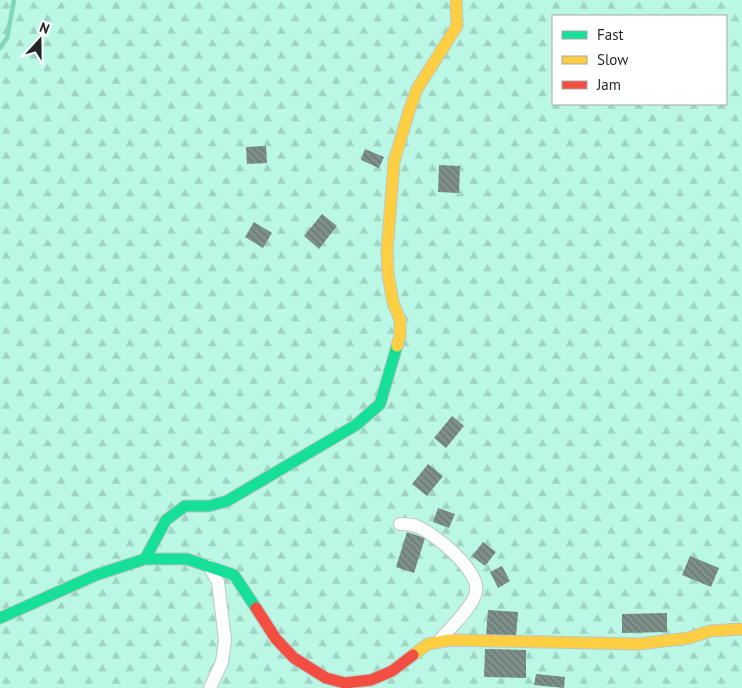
<svg xmlns="http://www.w3.org/2000/svg" width="742" height="688" font-family="'PT Sans',sans-serif">
<defs>
<pattern id="forest-firs" width="22" height="20" patternUnits="userSpaceOnUse" patternTransform="scale(1.25)"><rect width="22" height="20" fill="#baf7e4"/><path d="M5 1l3.5 6h-7zM16 11l3.5 6h-7z" fill="#9fd4c3"/></pattern>
<pattern id="building-back-hatch" width="6" height="6" patternUnits="userSpaceOnUse" patternTransform="scale(1.25)"><rect width="6" height="6" fill="#7f908b"/><path d="M-1 5l2 2M0 0l6 6M5-1l2 2" fill="none" stroke="#677571"/></pattern>
</defs>
<rect width="100%" height="100%" fill="#eef8f4"/>
<!-- forest -->
<path fill="url(#forest-firs)" fill-rule="evenodd" d="M0,0H742V688H0ZM553,16H726V104H553Z"/>
<g fill="none" stroke-linecap="round" stroke-linejoin="round">
<!-- stream -->
<path stroke="#82d6be" stroke-width="4.5" d="M0,48L7,38L14,0"/>
</g>
<!-- building -->
<path fill="url(#building-back-hatch)" d="M266,146L267,163L247,164L246,147Z
M365,149L384,157L379,168L361,160Z
M439,165L460,166L459,193L438,192Z
M322,214L337,226L319,249L304,236Z
M254,222L272,233L263,248L245,237Z
M452,416L464,426L446,448L434,438Z
M428,464L443,476L427,496L412,484Z
M438,508L455,514L449,528L433,522Z
M407,532L425,538L414,573L396,567Z
M483,542L496,552L485,566L472,556Z
M690,556L719,568L711,587L682,575Z
M502,566L510,581L498,588L490,572Z
M488,610L518,612L516,637L486,636Z
M667,613V632L622,633V614Z
M485,649L526,650V678L484,677Z
M536,674L565,677L564,688L534,685Z"/>
<g fill="none" stroke-linecap="round" stroke-linejoin="round">
<defs>
<path id="street" d="M400,524C405,524 411,524 416,526C434,533 480,570 476,592C473,607 449,629 439,641
M209,566L218,582L225,640L222,662L210,688"/>
<path id="fast" d="M145,559L166,520L185,506H209L227,501L356,425L380,404L397,346
M0,618L96,575L145,559H187L234,575L256,608"/>
<path id="slow" d="M397,346L400,336V320L393,302L388,274L387,251L394,162L409,111L417,89L457,26L456,0
M413,655L428,644L450,640L639,644L689,638L710,631L742,629"/>
<path id="jam" d="M256,608L276,639L294,658L326,678L345,683L371,680L392,671L413,655"/>
</defs>
<!-- street casing -->
<use href="#street" stroke="#bec6c3" stroke-width="14"/>
<!-- fast casing -->
<use href="#fast" stroke="#bec6c3" stroke-width="13"/>
<!-- slow casing -->
<use href="#slow" stroke="#bec6c3" stroke-width="13"/>
<!-- jam casing -->
<use href="#jam" stroke="#bec6c3" stroke-width="13"/>
<!-- street -->
<use href="#street" stroke="#fcfefd" stroke-width="12"/>
<!-- fast -->
<use href="#fast" stroke="#16e098" stroke-width="11"/>
<!-- slow -->
<use href="#slow" stroke="#ffcf43" stroke-width="11"/>
<!-- jam -->
<use href="#jam" stroke="#f24e42" stroke-width="11"/>
</g>
<!-- legend -->
<rect x="552" y="15" width="175" height="90" fill="#ffffff" stroke="#a5a8a7"/>
<rect x="562" y="31" width="25" height="8" fill="#16e098" stroke="#a5a8a7"/>
<text x="597" y="40" font-size="15" fill="#1f2624">Fast</text>
<rect x="562" y="56" width="25" height="8" fill="#ffcf43" stroke="#a5a8a7"/>
<text x="597" y="65" font-size="15" fill="#1f2624">Slow</text>
<rect x="562" y="81" width="25" height="8" fill="#f24e42" stroke="#a5a8a7"/>
<text x="597" y="90" font-size="15" fill="#1f2624">Jam</text>
<!-- north arrow -->
<g transform="translate(40 40) rotate(21)" stroke="#ffffff" stroke-width="4" paint-order="stroke">
<path d="M0-4L9 19L0 12L-9 19Z" fill="#1f2624"/>
<text y="-8" font-size="14" font-weight="bold" text-anchor="middle" fill="#1f2624">N</text>
</g>
</svg>
